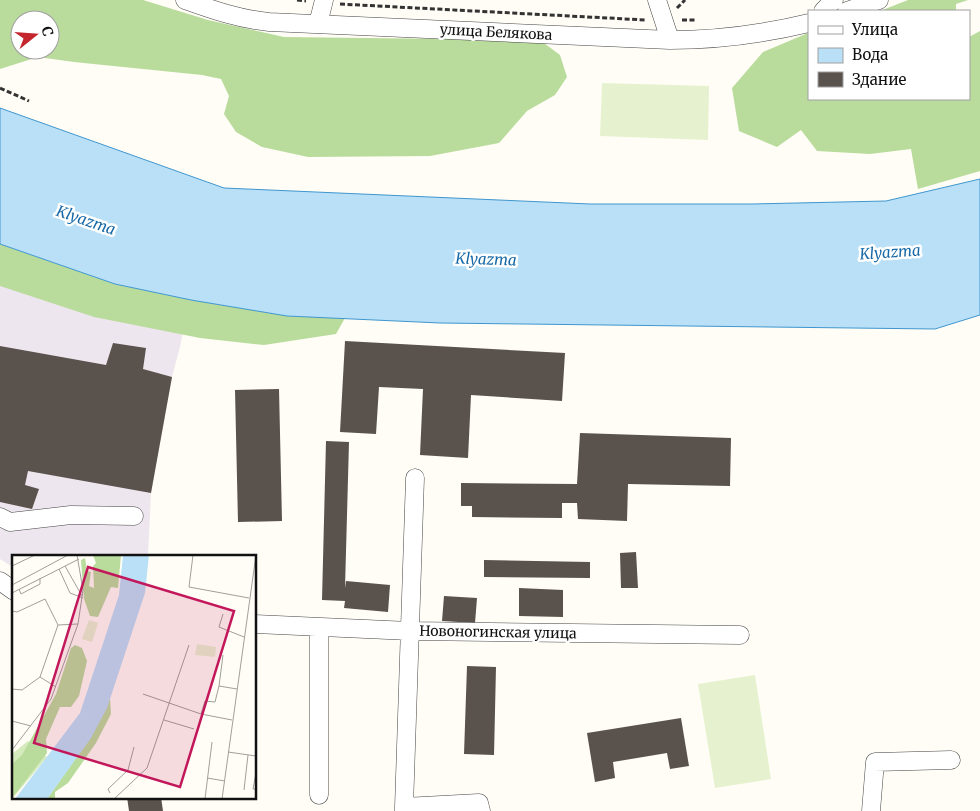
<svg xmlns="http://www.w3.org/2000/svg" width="980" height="811" font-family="Merriweather,serif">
<rect width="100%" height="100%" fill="#fffdf5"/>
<!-- industrial -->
<path fill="#eee6ef" d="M0,266L187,309L180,347L172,377L151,493L148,556H14V568L0,559Z"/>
<!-- forest -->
<path fill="#b9dc9c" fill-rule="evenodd" d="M0,0H143L208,20L284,37L540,40L560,55L567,77L555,95L527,111L499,143L430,156L308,157L262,147L236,132L224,114L229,96L221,79L202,75L74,62L38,57L0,69ZM20,20H50V50H20Z
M908,0H968L956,4V11H880Z
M980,31V171L918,189L911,149L870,154L817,151L801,130L777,147L739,131L732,88L763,52L808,33L809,99H969V37Z
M0,244L115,284L191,300L287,316L345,318L336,334L264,345L200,338L94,317L0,286Z"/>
<!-- pitch -->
<path fill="#e6f2cf" d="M602,83L709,86L708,140L600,136Z
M755,675L771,779L715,788L698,684Z"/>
<!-- water -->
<path fill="#b9e0f7" stroke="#3f96cf" d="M0,108L224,188L590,204H752L886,201L980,179V315L935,329L440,323L287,316L191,300L115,284L0,244Z"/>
<!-- building -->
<path fill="#5a524d" d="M345,341L565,353L562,401L471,395L468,458L420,455L423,389L379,387L376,434L340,432Z
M113,343L146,348L143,369L172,377L151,493L28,471L25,485L39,489L32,509L0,502V346L106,365Z
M279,389L282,521L238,522L235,390Z
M580,433L731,438L730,486L628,484L627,521L578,519L577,503H562V518L472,517V506H461V483L577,484Z
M326,441L349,442L345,588L346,581L390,585L388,612L344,608L345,601L322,600Z
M636,552L638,588H621L620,553Z
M484,560L590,562V578L484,577Z
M519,588L563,590V617L519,616Z
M444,596L477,598L475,623L442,621Z
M467,666L496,667L494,755L464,754Z
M681,718L689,766L670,769L667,753L613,762L615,778L595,782L587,733Z
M127,797H161L163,811H129Z"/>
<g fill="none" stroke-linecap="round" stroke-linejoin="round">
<defs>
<path id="minor" d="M185,0C213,10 239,19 269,22L670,40C718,40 763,34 809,23
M657,0L670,40
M823,11L834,0
M847,11L879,0
M318,24L324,0
M0,517L10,522L71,515L134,516
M0,581L14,591
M255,624L410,631L740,635
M319,627V795
M404,807L415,478
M404,811V807L479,803L481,811
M871,811L875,762L951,760"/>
</defs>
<!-- minor casing -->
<use href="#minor" stroke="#444" stroke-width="19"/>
<!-- path -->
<path stroke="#333" stroke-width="3" stroke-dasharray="5 2.5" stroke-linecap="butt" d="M297,0L306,1
M340,4L646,20
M677,8L685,0
M682,20H696
M0,88L29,101"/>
<!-- minor -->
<use href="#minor" stroke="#fff" stroke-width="18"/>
</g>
<g text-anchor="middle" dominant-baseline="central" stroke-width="5" stroke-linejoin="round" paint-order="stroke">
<!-- street labels -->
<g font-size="14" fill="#111" stroke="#fff">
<text transform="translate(496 32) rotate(3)">улица Белякова</text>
<text transform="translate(498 632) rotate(1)">Новоногинская улица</text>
</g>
<!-- water labels -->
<g font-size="15" font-style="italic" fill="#1768a6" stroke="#fff">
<text transform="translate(86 220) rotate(19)">Klyazma</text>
<text transform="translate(890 252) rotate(-4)">Klyazma</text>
<text transform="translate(486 259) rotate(2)">Klyazma</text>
</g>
</g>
<!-- overview -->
<g transform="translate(12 555)">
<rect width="244" height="244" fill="#fffdf5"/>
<path d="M16,186L35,202L0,244V199Z" fill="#d5ebbd"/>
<path d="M81,0H109L106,33L99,32L86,62L78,61L72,44L69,5L73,3L75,16L79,17L77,31L82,33L81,11L84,8ZM63,90L70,93L75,106L67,141L59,152H48L34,184L35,198L0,243V209L10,200L44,139L59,93ZM98,143L99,159L84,188L56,228L43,237V244H35L79,182Z" fill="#b9dc9c"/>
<path d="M77,65L86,68L80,87L70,84ZM185,89L204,92L203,102L183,100Z" fill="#e6f2cf"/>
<path d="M111,0H137L133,38L95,153L79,183L35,244H3L68,158L107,40Z" fill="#b9e0f7"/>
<path fill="none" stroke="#a09f9a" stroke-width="1" d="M181,0L177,32L237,43M0,11L23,0M53,11L70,41M47,14L58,38L71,43M0,30L56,0M7,34L9,39L28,29V23M0,38L67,4M0,56L5,57L33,44L46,70L28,122L10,135L0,134M211,59L207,72L232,82M46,70L66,69M211,100L207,131L225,134M28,122L44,132M207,131L203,147L193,146L189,159L220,165M131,139L189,159M152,165L182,174M0,166L19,171M0,195L39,144L66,69L71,35L65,0M216,197L244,201M244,218L241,234H244M195,223L213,226M232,235L236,200M98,238L96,234L116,215L122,192M102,244L135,213L177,90M193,244L200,187M210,244L244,0"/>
<path fill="#c2185b" fill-opacity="0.15" stroke="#c2185b" stroke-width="2.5" d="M76,12L222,56L168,232L22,188Z"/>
<rect width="244" height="244" fill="none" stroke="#111" stroke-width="2.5"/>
</g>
<!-- legend -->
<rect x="808" y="10" width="162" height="90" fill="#ffffff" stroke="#a0a0a0"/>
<rect x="818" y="26" width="25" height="8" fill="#ffffff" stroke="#a0a0a0"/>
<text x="852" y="35" font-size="15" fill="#111111">Улица</text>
<rect x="818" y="48" width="25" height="15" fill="#b9e0f7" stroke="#a0a0a0"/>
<text x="852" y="60" font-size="15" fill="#111111">Вода</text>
<rect x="818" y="72" width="25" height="15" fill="#5a524d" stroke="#a0a0a0"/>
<text x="852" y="85" font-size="15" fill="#111111">Здание</text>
<!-- north arrow -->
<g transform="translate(35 35) rotate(73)"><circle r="24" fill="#ffffff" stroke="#a0a0a0"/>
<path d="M0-4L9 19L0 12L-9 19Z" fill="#c4262e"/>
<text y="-8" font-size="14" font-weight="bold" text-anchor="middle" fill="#111111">С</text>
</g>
</svg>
